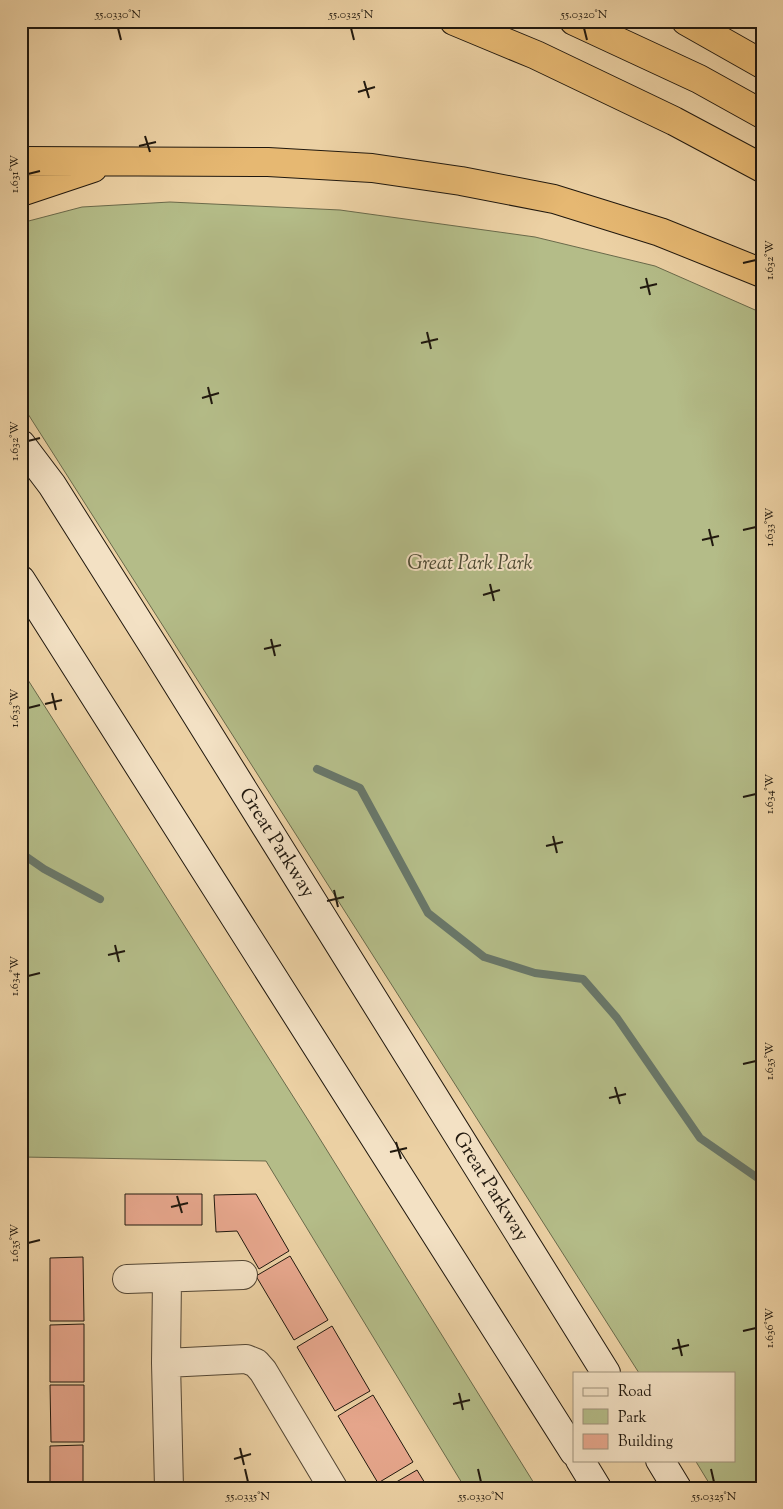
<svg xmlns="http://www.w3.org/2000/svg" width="783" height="1509" font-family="'Sorts Mill Goudy',serif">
<rect width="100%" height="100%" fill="#ecd1a4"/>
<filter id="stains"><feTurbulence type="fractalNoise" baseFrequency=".004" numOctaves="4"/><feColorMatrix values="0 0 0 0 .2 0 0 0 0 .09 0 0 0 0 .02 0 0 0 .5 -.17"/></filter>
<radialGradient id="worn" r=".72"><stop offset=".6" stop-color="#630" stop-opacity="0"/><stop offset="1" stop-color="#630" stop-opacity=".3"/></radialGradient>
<!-- green -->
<path fill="#b4bc88" stroke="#6a6a4b" d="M170,202L340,210L535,237L655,266L762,313V1488H712L695,1460H734V1373H639L21,403V223L82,207Z
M21,669L310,1123L537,1488H465L266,1161L21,1157Z"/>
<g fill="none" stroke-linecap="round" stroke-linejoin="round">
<!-- stream -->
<path stroke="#697769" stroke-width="8" d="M317,769L360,788L428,913L484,957L535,973L583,979L617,1018L700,1138L762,1181
M21,853L44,869L100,899"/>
</g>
<!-- building -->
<path fill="#e7a78d" stroke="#20180e" d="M125,1194H202V1225H125Z
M256,1194L289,1251L259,1269L237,1231L216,1232L214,1195Z
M290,1256L328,1320L294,1340L256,1276Z
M83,1257L84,1321H50V1258Z
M84,1324V1382H50V1325Z
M332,1326L370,1391L335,1411L297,1347Z
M50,1385H84V1442H51Z
M373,1395L413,1462L378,1483L338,1416Z
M83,1445V1488H50V1446Z
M417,1470L428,1488H386Z"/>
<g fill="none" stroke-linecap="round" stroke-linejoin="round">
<defs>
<path id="street" d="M167,1278L166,1363L169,1488
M127,1279L243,1275
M166,1363L246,1359L256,1363L263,1371L333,1488"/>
<g id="secondary">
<path id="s1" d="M21,444L52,485L158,653L606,1373"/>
<path d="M21,580L574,1452"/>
<path d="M580,1460L597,1488"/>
<path d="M660,1460L677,1488"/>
</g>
<path id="highway" d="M454,21L536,55L674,121L762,168
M574,21L699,79L762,114
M686,21L762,64
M21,161L268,162L372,168L461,181L554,199L660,232L762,273
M21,192L93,168"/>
</defs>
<!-- street casing -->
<use href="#street" stroke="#534634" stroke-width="30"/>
<!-- secondary casing -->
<use href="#secondary" stroke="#20180e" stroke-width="30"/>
<!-- highway casing -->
<use href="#highway" stroke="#20180e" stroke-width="30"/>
<!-- street -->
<use href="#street" stroke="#f3e1c4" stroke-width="28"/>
<!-- secondary -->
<use href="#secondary" stroke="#f3e1c4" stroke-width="28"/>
<!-- highway -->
<use href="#highway" stroke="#e6b872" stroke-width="28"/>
</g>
<!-- ticks -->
<path fill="none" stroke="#20180e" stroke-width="2" d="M118,28L121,40M351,28L354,40M584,28L587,40M364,81L369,98M358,92L375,87M145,136L150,152M139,146L156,142M28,174L40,171M743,263L756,260M646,278L650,295M640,288L657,284M427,332L431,349M421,343L438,339M208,387L212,404M202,398L219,393M28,441L40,438M709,529L713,546M743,530L756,527M702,540L719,536M490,584L494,601M483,595L500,590M271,639L275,656M264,649L281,645M52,693L56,710M45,704L62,700M28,708L40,705M743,797L756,794M553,836L557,853M546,846L563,842M334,890L338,907M327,901L344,897M115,945L119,962M108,955L125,951M28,976L40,973M743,1064L756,1061M615,1087L620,1104M609,1098L626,1094M396,1142L401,1159M390,1152L407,1148M177,1196L182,1213M171,1207L188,1203M28,1243L40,1240M743,1331L756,1328M678,1339L682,1356M672,1349L689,1345M459,1393L463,1410M453,1404L470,1400M240,1448L244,1465M234,1459L251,1454M245,1469L248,1482M478,1469L481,1482M711,1469L714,1482"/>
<g text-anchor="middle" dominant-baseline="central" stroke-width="4" stroke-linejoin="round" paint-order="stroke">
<!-- park labels -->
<g font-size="20" font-style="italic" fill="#4c4933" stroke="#f3e1c4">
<text x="470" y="564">Great Park Park</text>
</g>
<!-- street labels -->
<g font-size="20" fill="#20180e" stroke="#f3e1c4">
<text stroke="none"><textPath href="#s1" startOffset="474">Great Parkway</textPath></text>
<text stroke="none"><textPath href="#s1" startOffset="879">Great Parkway</textPath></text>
</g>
</g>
<!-- margin -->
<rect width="783" height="1509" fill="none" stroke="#ecd1a4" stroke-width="55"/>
<!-- legend -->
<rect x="573" y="1372" width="162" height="90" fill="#f3e1c4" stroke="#9f917b"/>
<rect x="583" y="1388" width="25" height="8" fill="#f3e1c4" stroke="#9f917b"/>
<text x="618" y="1396" font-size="15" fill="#20180e">Road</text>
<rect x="583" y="1409" width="25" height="15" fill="#b4bc88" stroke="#9f917b"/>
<text x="618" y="1422" font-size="15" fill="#20180e">Park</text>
<rect x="583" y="1434" width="25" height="15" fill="#e7a78d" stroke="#9f917b"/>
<text x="618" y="1446" font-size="15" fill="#20180e">Building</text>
<rect x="28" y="28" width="728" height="1454" fill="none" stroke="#20180e" stroke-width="2"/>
<g font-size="12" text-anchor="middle" fill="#20180e">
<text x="118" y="18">55.0330°N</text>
<text x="351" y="18">55.0325°N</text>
<text x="584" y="18">55.0320°N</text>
<text transform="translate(14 174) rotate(-90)" y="4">1.631°W</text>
<text transform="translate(769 260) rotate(-90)" y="4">1.632°W</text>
<text transform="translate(14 441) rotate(-90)" y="4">1.632°W</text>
<text transform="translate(769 527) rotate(-90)" y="4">1.633°W</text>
<text transform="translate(14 708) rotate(-90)" y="4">1.633°W</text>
<text transform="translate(769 794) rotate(-90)" y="4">1.634°W</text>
<text transform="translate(14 976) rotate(-90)" y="4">1.634°W</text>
<text transform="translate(769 1061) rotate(-90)" y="4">1.635°W</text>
<text transform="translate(14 1243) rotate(-90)" y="4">1.635°W</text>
<text transform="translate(769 1328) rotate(-90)" y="4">1.636°W</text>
<text x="248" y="1500">55.0335°N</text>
<text x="481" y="1500">55.0330°N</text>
<text x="714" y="1500">55.0325°N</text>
</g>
<rect width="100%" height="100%" filter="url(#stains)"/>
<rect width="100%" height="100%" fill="url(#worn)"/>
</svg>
